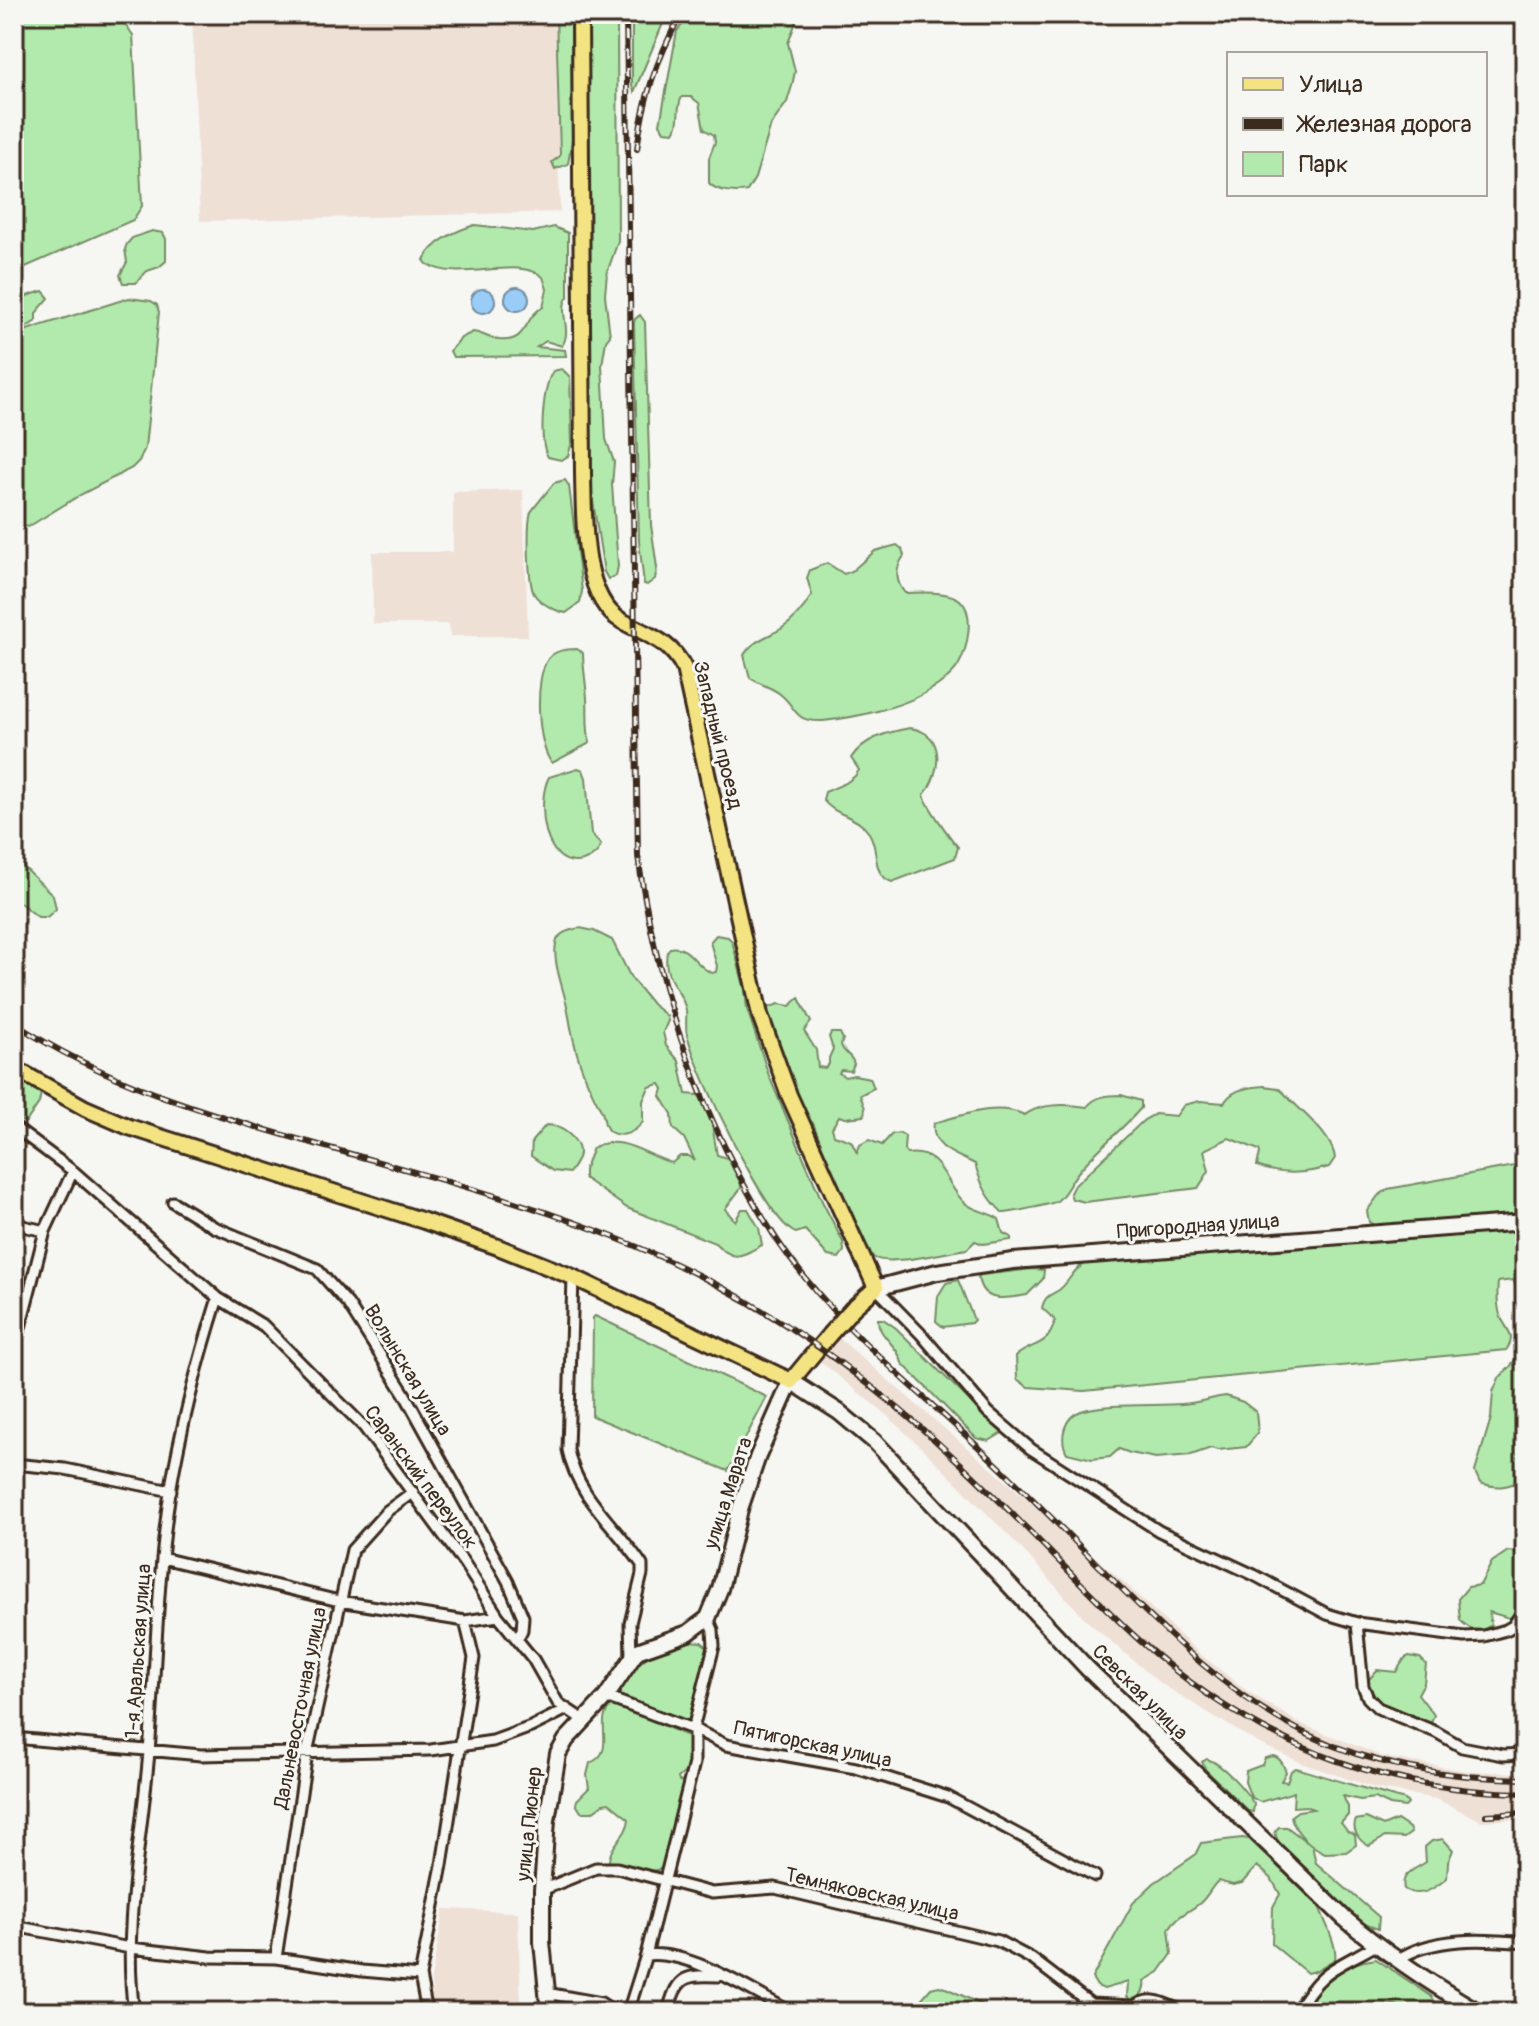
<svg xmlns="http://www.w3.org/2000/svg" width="1539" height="2026" font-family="Pangolin,sans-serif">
<rect width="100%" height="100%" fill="#f6f6f2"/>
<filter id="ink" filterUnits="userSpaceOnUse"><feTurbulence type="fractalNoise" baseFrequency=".0125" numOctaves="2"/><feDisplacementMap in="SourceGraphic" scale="16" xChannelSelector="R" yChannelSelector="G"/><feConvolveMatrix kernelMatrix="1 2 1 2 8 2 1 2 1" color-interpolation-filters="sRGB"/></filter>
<g filter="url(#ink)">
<!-- built -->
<path fill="#efe0d6" d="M192,14H555L560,212L200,221Z
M523,490L528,636H450L449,624H373L372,552H453V492Z
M825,1326L1126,1584L1200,1654L1247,1691L1299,1723L1384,1757L1468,1771L1525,1773V1819L1482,1821L1436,1799L1375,1788L1304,1764L1256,1742L1160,1683L1087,1621L1021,1548L925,1451L884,1413L805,1349Z
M444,1909L518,1912L521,2012H433L431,1979Z"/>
<!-- green -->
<path fill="#b2eaad" stroke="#768a66" stroke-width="2" d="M14,14H117L133,35L142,206L133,220L14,272Z
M556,14H571L572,139L568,164L555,169L552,162L560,156Z
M587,14H617L618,241L607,273L605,295L610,336L606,341L602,365L606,439L614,462L612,485L618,566L616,576L608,579L604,572L590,482L586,404Z
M632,14H667L634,92L632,85Z
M691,14H799L788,43L795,71L792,86L787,102L771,125L755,178L747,191C735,193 717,192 709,183V158L715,142L714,135L704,129L699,103L691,97H682C675,109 682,120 674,132L664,131L660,124L677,31Z
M475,225L533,232L554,227L568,233V297C557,311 573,329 562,346L546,341L537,347L565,350L566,356L453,357L450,351L461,338L473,332C483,333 489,339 499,340C529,343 523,317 543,307L547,289L543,277C517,255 459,284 427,264L424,260C432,242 457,230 475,225Z
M152,231L163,233L166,239V261L159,267L147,271L136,283H123L120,275L127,262L125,249L127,244L132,238Z
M43,291L49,298L36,313V321L25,328L14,329V300Z
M129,298L151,301L157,305L159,312L145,448L139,461L132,468L80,495L28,527L14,522V334Z
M640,315L645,322L651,525L657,568L655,579L647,585L644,584L639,541L634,323L635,319Z
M562,369L570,377L572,442L568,456L561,460L548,457C538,442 543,386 553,371Z
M565,480L569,486L582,591L580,603L566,613C555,611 540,603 534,594C528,583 527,524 531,512C533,509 550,488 554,483Z
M897,545L902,549L904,556C895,568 895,582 905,593C920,593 948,590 960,600C976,614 967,650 958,666C952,675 940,685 930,690C904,707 854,718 823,721C792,722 798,708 780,694C773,688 759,684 750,678L744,655C752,641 767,637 781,629C794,621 804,608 812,595L807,578L810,570L827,563L844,574L852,571L875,551Z
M577,649L583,653C583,668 586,682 587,698C588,714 586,728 590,743L552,763C537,747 534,677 548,659C555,650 566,649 577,649Z
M910,728C947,733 941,773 924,795C926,804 951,839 958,847L955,858L892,882C870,874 880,849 869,833C857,815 835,816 823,800L825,792L846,783L855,776L859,770L851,758C864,738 888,732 910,728Z
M578,768L583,770L586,778L591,834L601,845C598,854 592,858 583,861C543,871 536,801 549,777Z
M14,858L53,895L56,909L47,917H38L14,898Z
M580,928L594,931L612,940L631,978L652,1004L667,1016L668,1021L663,1032L666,1046L679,1061L686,1094L698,1095L701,1098L712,1124L717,1155L728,1158L740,1179L741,1188L725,1209L735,1221L742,1209H748L759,1228L762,1245C740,1257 734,1262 715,1243L627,1208L584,1178V1170L593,1148C619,1132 647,1156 672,1163L680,1156H689L695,1161L684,1138L673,1128L672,1114L661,1096L663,1089L660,1084L649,1087L643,1101V1122C635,1132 622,1139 610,1132C603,1127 605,1117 601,1110C581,1072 575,1053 568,1011C565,992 552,963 556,944C558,932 570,930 580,928Z
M716,935L728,937L732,941L745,990L747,1009L769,1076L822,1201L843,1242L844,1251L839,1258L828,1256L805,1230L796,1233C767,1223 695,1068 687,1034C685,1026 687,1017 686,1010C682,989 662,980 667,952L670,948C690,944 695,967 712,973L716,972L717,966L710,942Z
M799,998L811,1022L804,1031L816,1050L818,1067L825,1068L829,1064V1058L833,1049L829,1037L831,1033H840L843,1039L841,1045C843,1053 852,1055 854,1064L851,1071L841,1070L839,1073L845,1077L854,1075L870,1078L874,1088L860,1095L865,1108L864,1116L845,1118L839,1116L832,1128L834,1135L851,1141L857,1153L860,1145L869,1140L882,1145L892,1134L900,1133L905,1136L904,1150L907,1154C943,1149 944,1184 965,1203C974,1211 989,1212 999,1219L1003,1233L1011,1237V1240L983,1244L975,1241L967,1249C945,1252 889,1267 873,1257L839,1188L813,1123L802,1113L765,1013L767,1008L779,1004L790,1006Z
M14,1074L41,1093L39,1103L26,1122L14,1119Z
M1264,1086L1278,1088L1284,1093C1300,1111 1332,1134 1335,1158L1329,1167C1305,1174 1279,1175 1257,1166L1260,1153L1259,1150L1229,1138L1204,1150L1209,1171L1198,1188L1085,1202L1072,1199L1070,1193L1073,1187L1144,1120L1155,1114L1176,1116L1184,1105L1200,1101L1224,1103C1233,1088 1248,1088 1264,1086Z
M1121,1095L1141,1101V1108C1122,1130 1098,1148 1079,1171C1071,1180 1066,1194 1057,1201C1054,1204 1009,1213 1003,1213C987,1198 981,1184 975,1164C957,1155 930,1148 934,1123C963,1115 996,1102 1025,1115C1041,1103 1067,1104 1087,1107C1095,1096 1108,1095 1121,1095Z
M546,1125C560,1125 580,1138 579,1154C578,1161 573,1168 569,1173L553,1171L531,1156L532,1141Z
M1525,1164V1214L1376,1226L1369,1222L1367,1211L1378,1196L1388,1189Z
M1525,1228V1304L1513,1280L1498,1282C1497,1293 1497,1304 1500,1315C1505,1329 1518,1335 1506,1350L1084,1391L1028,1387L1017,1379L1016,1356C1032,1342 1049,1348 1055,1320L1042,1308C1045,1295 1050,1296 1059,1290C1071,1281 1072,1268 1088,1263Z
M1033,1269L1044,1270L1043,1279L1027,1295C1005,1299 982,1304 978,1277L981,1275Z
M958,1280L974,1320L971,1323L943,1327L936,1321L938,1296L946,1283Z
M595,1316L767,1397L728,1471L592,1416L593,1318Z
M878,1319H883L896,1328L1002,1433L989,1441L976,1438L902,1363C899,1346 877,1335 878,1319Z
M1525,1345V1479C1507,1487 1499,1489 1480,1483L1475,1472L1491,1418L1493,1392L1499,1378L1510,1367Z
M1226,1396L1243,1402L1256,1412L1258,1433L1246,1447L1218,1450L1211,1448L1191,1455L1156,1458L1130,1453L1119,1449L1110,1457L1092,1459L1067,1453C1059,1438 1064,1417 1081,1411C1105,1403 1155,1406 1182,1404C1197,1403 1211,1398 1226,1396Z
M1508,1551L1521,1553L1524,1559L1519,1587L1520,1601L1514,1615L1509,1618L1489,1612L1491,1625C1480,1633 1469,1630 1460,1620L1458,1599L1468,1587L1480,1585L1492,1562Z
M688,1641L701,1642L709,1648L690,1722L620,1697L618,1687C633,1664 660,1644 688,1641Z
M1409,1656L1420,1658L1426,1664L1424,1683L1418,1694L1434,1715L1431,1722C1419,1722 1384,1710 1375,1701C1371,1696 1369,1689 1366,1683L1377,1670L1396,1672L1405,1658Z
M611,1706L627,1709L689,1737L690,1768L678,1778L679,1781L685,1783L665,1867C647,1876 628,1868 609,1863C608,1846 628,1836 629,1819L609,1803L603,1804L592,1812H581L576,1804L577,1800L589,1788L587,1775L590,1763C618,1752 593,1722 611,1706Z
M1273,1756C1281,1758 1283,1765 1286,1772L1281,1781L1287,1782L1291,1771L1296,1768C1333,1779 1368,1790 1405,1800L1408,1804L1405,1807L1390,1805L1375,1798L1360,1800L1343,1796L1348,1807V1815L1341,1823L1348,1832L1355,1835L1356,1845L1346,1852L1325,1853C1310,1846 1294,1832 1291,1816L1298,1811L1313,1809L1306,1806L1293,1807L1294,1792L1260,1802L1251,1797L1245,1782L1246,1771L1262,1765L1265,1758Z
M1207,1759C1223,1764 1245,1790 1254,1804L1253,1812L1248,1811L1206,1770L1202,1762Z
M1366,1818L1383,1826L1397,1820L1409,1828L1411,1833L1404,1838L1385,1837L1369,1846C1359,1841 1351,1830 1356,1820Z
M1279,1827H1287L1312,1846L1316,1863L1379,1917L1378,1929L1361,1923L1298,1866C1293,1851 1277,1849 1275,1831Z
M1242,1838L1249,1839L1319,1906C1323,1918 1338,1946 1335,1959L1315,1971L1307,1973L1272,1944L1273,1907L1280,1894L1271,1878L1257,1866L1242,1883L1233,1885L1218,1881C1211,1887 1208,1896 1200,1903C1188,1913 1177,1915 1169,1929L1172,1954L1159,1972L1144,1981C1146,1991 1139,2000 1129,1999L1127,1996L1128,1982L1104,1989L1097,1986L1092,1978L1133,1903L1154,1883L1195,1855L1201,1843Z
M1443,1839L1453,1850L1448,1862L1447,1878C1434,1889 1420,1899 1404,1889C1400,1873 1416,1869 1426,1862L1425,1847L1432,1841Z
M1376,1959L1431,1996L1436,2003L1433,2012H1406C1388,1995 1382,2009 1363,2012C1350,2014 1335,2012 1322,2012L1313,2002L1314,1989C1333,1973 1351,1962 1376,1959Z
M939,1986L948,1989L998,2012H910L931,1988Z"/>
<!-- water -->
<path fill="#99cdf7" stroke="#738ca0" stroke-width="2" d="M505 299a12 12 0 1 1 24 0a12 12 0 1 1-24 0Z
M471 301a12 12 0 1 1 24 0a12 12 0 1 1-24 0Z"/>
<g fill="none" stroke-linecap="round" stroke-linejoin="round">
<defs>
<path id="street" d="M14,1127L73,1171L218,1298L264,1326L364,1427L464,1563L498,1616L533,1659L558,1703L585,1721
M173,1202L214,1227L317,1269L348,1304L404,1393L508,1581L523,1617L522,1630L518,1638
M14,1224L45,1231
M573,1277L568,1450C577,1497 617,1527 642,1565V1574L630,1623L631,1657
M876,1288L921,1334L988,1412L1031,1449L1159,1531L1254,1575L1327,1614L1357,1623L1464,1637L1484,1636L1506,1630L1513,1626L1525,1608
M14,1351L45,1231L73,1171
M14,1464L65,1469L171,1491
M162,1558L339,1601L465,1621L498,1616
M1357,1623L1363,1686L1368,1698L1378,1708L1436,1732L1462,1747L1503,1755L1525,1754
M606,1697L698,1731L726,1745L856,1768L948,1797L1095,1876
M14,1738L201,1755L431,1750L493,1741L531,1727L565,1710
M542,1890L596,1868H617L712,1893L775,1888L998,1941L1032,1959L1091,2004L1133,2006
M14,1926L130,1948L210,1957L276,1958L362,1971L420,1976
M646,1955C691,1950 751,1991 791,2012
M276,1958L307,1753L352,1550L387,1511L413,1492
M1397,1960C1434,1936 1483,1939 1525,1943
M546,1993L601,2003L615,2012
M1132,2009C1149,1993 1165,2004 1184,2012
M134,2012C122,1927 142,1838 149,1752C156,1666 157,1578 170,1492C181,1427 198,1361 218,1298
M427,2012L420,1976L442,1865L474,1658L465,1621
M628,2012L646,1955L694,1763V1725L714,1646L713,1630L708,1618
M662,2012L669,2008C678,1975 686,1975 719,1976
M1296,2012C1323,1967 1333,1970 1376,1945"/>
<path id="secondary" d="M876,1288L937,1272L1013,1261L1525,1222
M549,2012L542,1942V1890L547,1820L558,1754L566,1740L606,1697L637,1651L688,1633L708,1618L720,1589L741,1506L758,1456L791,1381L839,1412L875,1442L1087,1668L1344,1918C1386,1954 1431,1984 1479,2012"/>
<path id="primary" d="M580,14L583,473C584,514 581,599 622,621C647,635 670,640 684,668L760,1015L789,1095L876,1288L853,1308
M14,1068L85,1108L129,1127L424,1221L498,1247L573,1277L791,1381L829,1335"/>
</defs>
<!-- street casing -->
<use href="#street" stroke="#3b2a1e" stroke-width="15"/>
<!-- secondary casing -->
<use href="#secondary" stroke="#3b2a1e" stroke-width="20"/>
<!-- primary casing -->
<use href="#primary" stroke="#3b2a1e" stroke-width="20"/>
<!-- street -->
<use href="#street" stroke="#f6f6f2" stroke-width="9"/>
<!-- secondary -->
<use href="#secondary" stroke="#f6f6f2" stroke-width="14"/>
<!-- primary -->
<use href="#primary" stroke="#f4e382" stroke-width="14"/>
<defs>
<path id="rail" d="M626,14L638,856C657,990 702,1125 777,1240C834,1325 913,1385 987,1455C1025,1491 1062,1528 1099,1566C1163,1630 1228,1697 1311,1736C1376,1767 1454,1778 1525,1779
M1344,14L1398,19L1434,14
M637,149C644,95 656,62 681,14
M14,1023C105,1083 208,1114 312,1143C451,1183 592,1217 721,1287C822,1341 909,1412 990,1492C1040,1540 1087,1592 1138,1639C1249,1740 1375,1791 1525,1793
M1486,1815L1525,1813"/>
</defs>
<!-- rail casing -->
<use href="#rail" stroke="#3b2a1e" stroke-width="6"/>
<!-- rail -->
<use href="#rail" stroke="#f6f6f2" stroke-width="3" stroke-dasharray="9" stroke-linecap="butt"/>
<defs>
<path id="primary-bridge" d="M829,1335L853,1308"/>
</defs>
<!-- primary-bridge casing -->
<use href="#primary-bridge" stroke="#3b2a1e" stroke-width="20" stroke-linecap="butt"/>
<!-- primary-bridge -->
<use href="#primary-bridge" stroke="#f4e382" stroke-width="14"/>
</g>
</g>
<g text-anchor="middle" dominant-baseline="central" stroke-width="6" stroke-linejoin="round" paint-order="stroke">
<!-- street labels -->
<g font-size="20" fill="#3b2a1e" stroke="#f6f6f2">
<text transform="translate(718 735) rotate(76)">Западный проезд</text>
<text transform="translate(1198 1226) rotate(-4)">Пригородная улица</text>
<text transform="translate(408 1370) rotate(59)">Волынская улица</text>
<text transform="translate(421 1477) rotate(53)">Саранский переулок</text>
<text transform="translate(728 1493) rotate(-72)">улица Марата</text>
<text transform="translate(138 1651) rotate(-86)">1-я Аральская улица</text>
<text transform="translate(1140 1692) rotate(45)">Севская улица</text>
<text transform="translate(300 1708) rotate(-79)">Дальневосточная улица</text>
<text transform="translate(813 1744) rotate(12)">Пятигорская улица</text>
<text transform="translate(529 1824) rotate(-84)">улица Пионер</text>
<text transform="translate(872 1894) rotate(13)">Темняковская улица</text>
</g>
</g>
<!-- margin -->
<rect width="1539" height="2026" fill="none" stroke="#f6f6f2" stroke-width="48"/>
<rect x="24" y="24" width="1491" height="1978" fill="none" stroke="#3b2a1e" stroke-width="3" filter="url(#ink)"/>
<!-- legend -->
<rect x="1227" y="52" width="260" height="144" fill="#f6f6f2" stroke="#aba49d" stroke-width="2"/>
<rect x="1243" y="78" width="40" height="12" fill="#f4e382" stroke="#aba49d" stroke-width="2"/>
<text x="1299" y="92" font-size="24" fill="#3b2a1e">Улица</text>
<rect x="1243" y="118" width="40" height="12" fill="#3b2a1e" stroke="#aba49d" stroke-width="2"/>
<text x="1299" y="132" font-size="24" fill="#3b2a1e">Железная дорога</text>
<rect x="1243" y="152" width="40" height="24" fill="#b2eaad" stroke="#aba49d" stroke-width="2"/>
<text x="1299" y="172" font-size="24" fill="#3b2a1e">Парк</text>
</svg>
